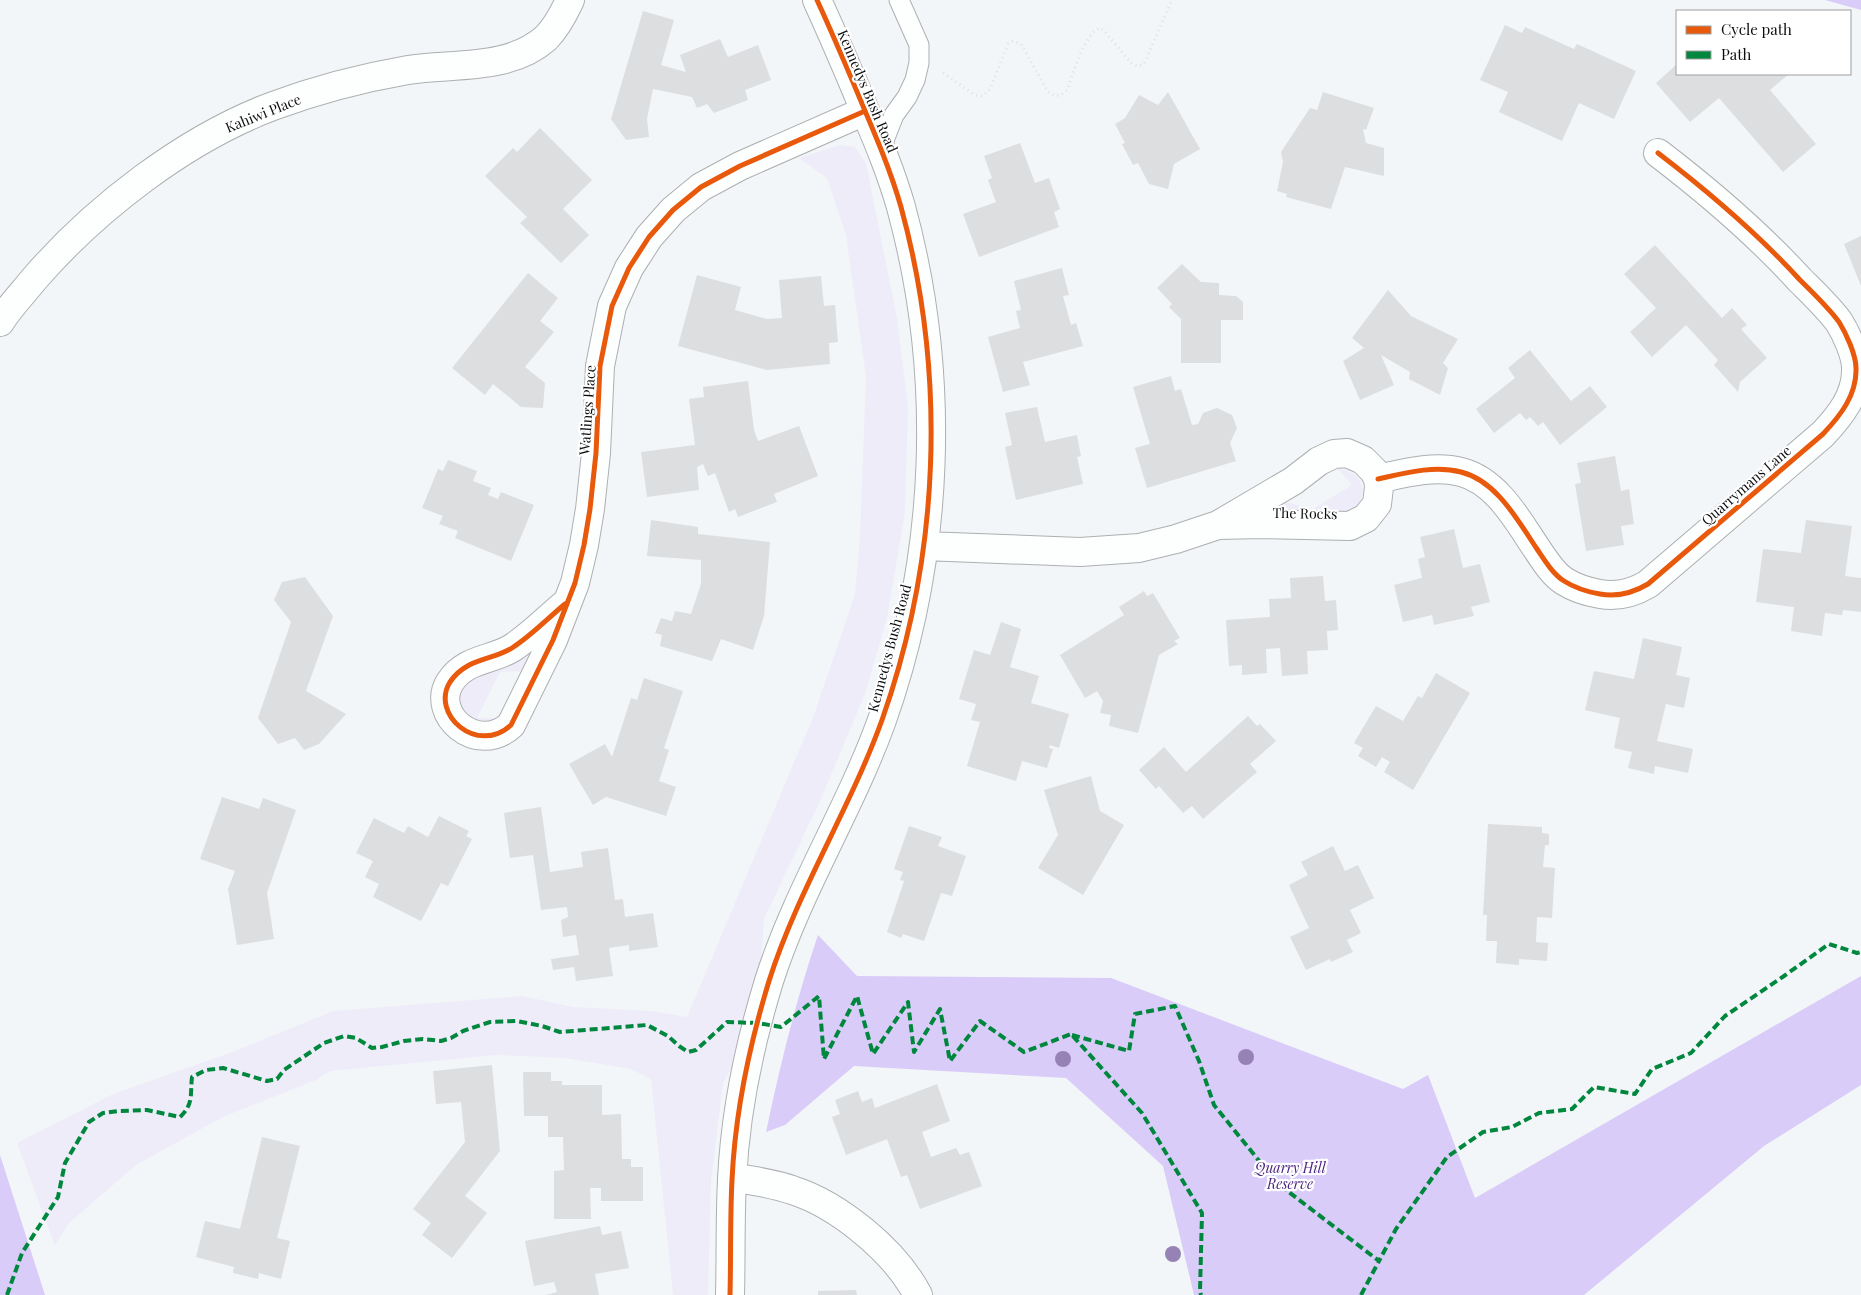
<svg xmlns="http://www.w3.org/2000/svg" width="1861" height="1295" font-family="'Playfair Display',serif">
<rect width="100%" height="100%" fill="#f3f6f8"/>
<!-- green -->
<path fill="#eeecf9" d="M840,145L855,147L866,163L897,318L908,406L905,512L887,618L865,694L820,801L764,919L757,1023L723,1083L711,1182L708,1295H673L651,1079L631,1069L565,1058L497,1055L330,1071L316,1080L223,1117L136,1165L68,1224L55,1246L17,1143L113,1094L235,1051L333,1011L522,996L573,1007L652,1011L687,1017L814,715L855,594L860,536L866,377L846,235L827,178L799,158Z
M1338,469C1366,471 1371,499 1348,514L1264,510L1282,501L1313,509L1352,485Z
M540,642L525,671L500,672L477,718H499L497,721L473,724L463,714L458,701L460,687L470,675Z"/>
<!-- forest -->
<path fill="#d9ccf9" d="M1825,0H1861V10Z
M818,935L857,976L1111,978L1403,1089L1428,1075L1475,1198L1861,976V1085L1764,1146L1584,1295H1194L1163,1166L1066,1078L854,1066L785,1125L766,1132C780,1065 796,1000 818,935Z
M0,1155L45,1295H0Z"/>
<!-- building -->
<path fill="#dcdee0" d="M643,11L674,20L661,65L686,72L680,55L720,39L728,57L758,45L771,80L745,90L748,100L714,113L707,104L697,108L692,97L653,89L647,119L649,137L626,140L611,119Z
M1505,25L1522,33L1525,27L1574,49L1577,44L1636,71L1614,119L1579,103L1562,141L1499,112L1508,92L1480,80Z
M1677,64V74H1789L1770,90L1816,144L1783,172L1719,98L1690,122L1656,83Z
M1168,92L1200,149L1174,164L1168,189L1149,184L1138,163L1133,165L1122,144L1125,143L1115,124L1125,118L1139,95L1158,105Z
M1323,92L1374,108L1366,130L1363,129L1366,143L1384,148V176L1345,167L1331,209L1286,197L1287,194L1277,191L1283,162L1281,152L1310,108L1317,110Z
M540,128L592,180L563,209L589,235L561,263L520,223L527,217L485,176L513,148L517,152Z
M1020,143L1035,183L1049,178L1060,209L1054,212L1059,227L979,257L963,214L996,202L988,180L992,178L984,156Z
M1861,236V286L1844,244Z
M1655,245L1722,318L1732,308L1747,325L1741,329L1767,358L1740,382L1738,392L1714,365L1718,360L1686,325L1652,357L1630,332L1656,308L1624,274Z
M1182,264L1201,282L1219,283V295L1236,296L1243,302V320H1221V363H1181V319L1169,307L1172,304L1157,288Z
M1062,268L1069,295L1063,296L1071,325L1076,323L1083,346L1023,362L1030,385L1003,392L988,337L1020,328L1016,311L1021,310L1014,281Z
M528,273L558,298L540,321L554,332L525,367L545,383L543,408L521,407L493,384L485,395L452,368Z
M697,275L741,287L735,310L767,319L782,318L779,280L821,276L824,306L835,305L838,342L829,343L830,364L767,370L678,346Z
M1388,290L1411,316L1458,339L1443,363L1448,368L1440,395L1409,379L1410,372L1381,355L1394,385L1360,400L1343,361L1364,348L1352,338Z
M1530,350L1571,401L1590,386L1607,407L1560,445L1543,422L1538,426L1530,417L1526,420L1520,413L1494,433L1476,409L1515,378L1508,368Z
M1171,376L1175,391L1181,389L1192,425L1198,424L1203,413L1217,408L1232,415L1237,428L1230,443L1236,461L1147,488L1135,448L1150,444L1133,387Z
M748,381L754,430L758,441L799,426L818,476L774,494L777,502L738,517L735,509L729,512L715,473L708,476L703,464L697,467L699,490L647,497L641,452L695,445L689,399L704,397L703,387Z
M1037,407L1045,442L1077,435L1081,456L1077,457L1083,484L1016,500L1005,447L1012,445L1005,413Z
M1615,456L1621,491L1629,489L1634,524L1621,526L1624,545L1586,551L1575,484L1581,483L1577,463Z
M448,460L477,471L473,481L491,488L488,495L498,499L501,492L534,505L511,561L455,538L458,531L439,524L443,516L422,508L438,469L443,471Z
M651,520L698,527V534L770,542L764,616L753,650L721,639L712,661L660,646L662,635L655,633L661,618L672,621L675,611L691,614L701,584V560L647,556Z
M1806,520L1852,526L1845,576L1861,578V612L1843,610L1842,615L1825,613L1822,636L1791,631L1794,607L1756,602L1763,549L1801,553Z
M1454,529L1463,568L1480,564L1490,602L1471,607L1474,616L1434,625L1432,615L1403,622L1394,585L1422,578L1418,559L1425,557L1420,537Z
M1323,576L1325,601L1336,600L1338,630L1327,631L1328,650L1307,651L1308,674L1282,676L1280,648L1266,649L1267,673L1242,675V665L1229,666L1226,620L1270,617L1269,599L1291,598L1290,578Z
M305,577L333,616L306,691L346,714L319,744L304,750L295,738L278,744L258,718L291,622L274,600L282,582Z
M1144,591L1147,596L1153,593L1180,638L1174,641L1178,644L1159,655L1138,733L1109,726L1111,715L1100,713L1103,701L1097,691L1085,698L1060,655L1124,615L1119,607Z
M1001,622L1021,629L1010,667L1039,676L1031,703L1069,714L1059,748L1050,745L1049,748L1053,749L1047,768L1022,761L1016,781L967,766L980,722L971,720L976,704L959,699L974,650L990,655Z
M1643,638L1682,647L1676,675L1690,678L1684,708L1666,704L1657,741L1693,749L1688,773L1655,766L1654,774L1628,768L1632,752L1614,748L1620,718L1585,710L1594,671L1634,679Z
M1436,673L1470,693L1413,790L1384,772L1390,762L1382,757L1376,767L1358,756L1363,748L1354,743L1376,706L1403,721L1418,696L1422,698Z
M644,678L683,691L664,748L669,750L659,781L676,787L666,816L606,797L593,805L569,764L605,744L612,757L631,698L637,700Z
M1248,716L1257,726L1260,724L1276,741L1250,764L1257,772L1203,819L1192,806L1183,813L1159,786L1156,789L1139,770L1164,747L1186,772Z
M1091,776L1100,811L1124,825L1083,895L1038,868L1058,835L1044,790Z
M222,797L259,809L263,798L296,810L267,893L274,939L237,945L228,889L235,871L200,859Z
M541,807L550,872L583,867L581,852L608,848L615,900L623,899L625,917L653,913L658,947L629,951V945L609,948L613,976L576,981L574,967L553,970L551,959L579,955L576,935L563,937L561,920L568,917L567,907L541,910L533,855L510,858L504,813Z
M439,816L469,831L466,836L472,839L448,886L441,883L421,921L373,897L379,884L365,877L373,861L356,853L374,818L404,833L408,826L428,837Z
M1488,824L1542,827V833L1549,834V845H1545L1543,867L1555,868L1552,918L1537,917L1536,942L1548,943L1547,961L1519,959V965L1496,963L1497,941H1486L1487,915H1483Z
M909,826L942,837L938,846L966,856L952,896L941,893L924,941L903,934L901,938L887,932L904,881L900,880L903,872L894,869Z
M1333,846L1345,871L1358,865L1374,898L1350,910L1361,933L1347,940L1353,952L1331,962L1330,959L1306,970L1290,937L1309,928L1289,885L1308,875L1301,862Z
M492,1065L500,1151L465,1196L487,1213L452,1258L422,1235L431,1223L413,1209L465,1142L461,1102L436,1104L433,1071Z
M523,1072H551V1081H562V1085H602V1115L621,1114L622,1159H631V1167H643V1201H601V1188H590L591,1219H554V1171L564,1170L563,1137H548V1116H524Z
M937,1084L950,1121L922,1132L931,1157L956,1148L960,1155L969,1152L982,1186L920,1209L907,1175L901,1177L887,1139L846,1155L832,1117L840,1114L835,1100L858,1091L862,1102L872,1098L875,1108Z
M262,1137L300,1146L277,1238L290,1241L281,1279L259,1273L258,1279L233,1273L234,1267L196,1257L205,1221L240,1229Z
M600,1226L602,1235L621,1231L629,1268L595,1274L599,1295H546L557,1292L554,1282L534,1286L525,1241Z
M856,1290L857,1295H818V1291Z"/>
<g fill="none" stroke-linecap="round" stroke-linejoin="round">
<defs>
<path id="service" d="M881,148L894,115L907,97L915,80L919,63V45L899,0"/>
<path id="minor" d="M0,322C10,306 23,293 35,278C96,208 185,139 273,106C316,90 362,78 408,70C453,63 509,71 546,38C557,27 564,13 570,0
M1378,479C1405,473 1434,465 1461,472C1497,481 1518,521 1537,549C1545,561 1553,574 1564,581C1575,588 1588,592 1600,594C1617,597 1633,593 1648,584L1823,434C1840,416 1857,395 1856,368C1856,355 1846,333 1839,322C1828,307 1813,293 1800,280C1757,233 1709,192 1658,153
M924,546L1080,552L1139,548L1176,539L1218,525L1293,481L1319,461L1334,454L1347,453L1363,460L1374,471L1378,479L1379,487L1377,504L1366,518L1350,526L1262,524L1218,525
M565,604C548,618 531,636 512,648C491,661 466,658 450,682C430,714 477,756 511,725L553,640L575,583L584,545L590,509L596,453L600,366L612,306L629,268L649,237L673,210L701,187L740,166L865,111
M732,1177C752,1181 773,1183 792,1190C839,1205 895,1251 918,1295
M730,1295C731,1257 730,1218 732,1180C735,1115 750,1043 769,981C798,890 850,809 882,720C940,556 947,375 901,207C891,172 877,139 863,106C848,70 833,35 817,0"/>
</defs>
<!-- service casing -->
<use href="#service" stroke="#adafb1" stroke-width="21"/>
<!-- minor casing -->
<use href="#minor" stroke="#adafb1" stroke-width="30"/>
<!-- path -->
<path stroke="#dfe1e1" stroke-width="3" stroke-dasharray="1 4" stroke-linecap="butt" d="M943,73L975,95L983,96L990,89L1008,44L1013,41L1021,44L1048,92L1056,96L1062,94L1067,90C1073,74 1084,34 1100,28L1106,33L1132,64L1138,66L1144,64L1172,0"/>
<!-- service -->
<use href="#service" stroke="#fdfefe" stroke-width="19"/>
<!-- minor -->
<use href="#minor" stroke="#fdfefe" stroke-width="28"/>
<!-- quiet -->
<path stroke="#00873e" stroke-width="4" stroke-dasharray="8 4" stroke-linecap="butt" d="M1072,1035L1129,1051L1135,1014L1175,1006L1199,1061L1214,1105L1277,1183L1379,1261L1396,1229L1447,1157L1483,1132L1512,1127L1539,1113L1572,1109L1594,1087L1635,1094L1652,1069L1691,1053L1725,1016L1784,976L1829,944L1857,953L1861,952
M7,1295L22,1253L58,1197L65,1163L89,1122L103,1113L118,1111L147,1110L180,1117C194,1104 190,1094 192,1077L206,1070L223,1068L267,1081L277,1079L284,1070L324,1043L344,1036L356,1038L372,1048L382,1047L404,1041L423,1039L441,1041L451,1038L463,1031L490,1022L517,1021L542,1026L560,1032L647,1025L668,1036L679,1046L688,1052L696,1050L727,1022L757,1023L781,1027L819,996L824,1059L857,996L873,1054L908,1002L914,1052L940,1009L950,1061L980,1021L1024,1052L1071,1034L1142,1113L1202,1213L1200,1291L1201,1295
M1361,1295L1379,1261"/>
<defs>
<path id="cycleway" d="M1378,479C1405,473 1434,465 1461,472C1497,481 1518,521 1537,549C1545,561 1553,574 1564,581C1575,588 1588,592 1600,594C1617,597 1633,593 1648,584L1823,434C1840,416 1857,395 1856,368C1856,355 1846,333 1839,322C1828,307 1813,293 1800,280C1757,233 1709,192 1658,153
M565,604C548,618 531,636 512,648C491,661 466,658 450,682C430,714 477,756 511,725L553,640L575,583L584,545L590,509L596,453L600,366L612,306L629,268L649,237L673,210L701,187L740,166L865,111
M730,1295C731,1257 730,1218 732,1180C735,1115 750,1043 769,981C798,890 850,809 882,720C940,556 947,375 901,207C891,172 877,139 863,106C848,70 833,35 817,0"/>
</defs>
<!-- cycleway casing -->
<use href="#cycleway" stroke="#fff" stroke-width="8"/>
<!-- cycleway -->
<use href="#cycleway" stroke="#e8590c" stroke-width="5"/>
</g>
<!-- trees -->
<g fill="#9782b5">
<circle cx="1246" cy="1057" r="8"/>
<circle cx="1063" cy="1059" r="8"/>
<circle cx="1173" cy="1254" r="8"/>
</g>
<g text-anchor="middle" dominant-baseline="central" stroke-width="4.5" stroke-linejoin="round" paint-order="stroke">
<!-- street labels -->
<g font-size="14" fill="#0a0c0d" stroke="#fff">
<text transform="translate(868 91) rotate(67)">Kennedys Bush Road</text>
<text transform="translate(263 113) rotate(-22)">Kahiwi Place</text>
<text transform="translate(587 410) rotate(-86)">Watlings Place</text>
<text transform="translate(1746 485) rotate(-41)">Quarrymans Lane</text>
<text transform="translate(1305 513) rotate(1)">The Rocks</text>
<text transform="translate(889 648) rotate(-75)">Kennedys Bush Road</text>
</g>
<!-- park labels -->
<g font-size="14" font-style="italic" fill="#4b247f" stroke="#fff">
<text x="1290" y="1167">Quarry Hill<tspan x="1290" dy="16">Reserve</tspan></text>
</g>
</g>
<!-- legend -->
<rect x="1676" y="10" width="175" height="65" fill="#ffffff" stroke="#9d9e9e"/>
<rect x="1686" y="26" width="25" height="8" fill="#e8590c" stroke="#9d9e9e"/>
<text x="1721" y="35" font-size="15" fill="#0a0c0d">Cycle path</text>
<rect x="1686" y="51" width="25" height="8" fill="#00873e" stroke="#9d9e9e"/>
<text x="1721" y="60" font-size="15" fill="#0a0c0d">Path</text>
</svg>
